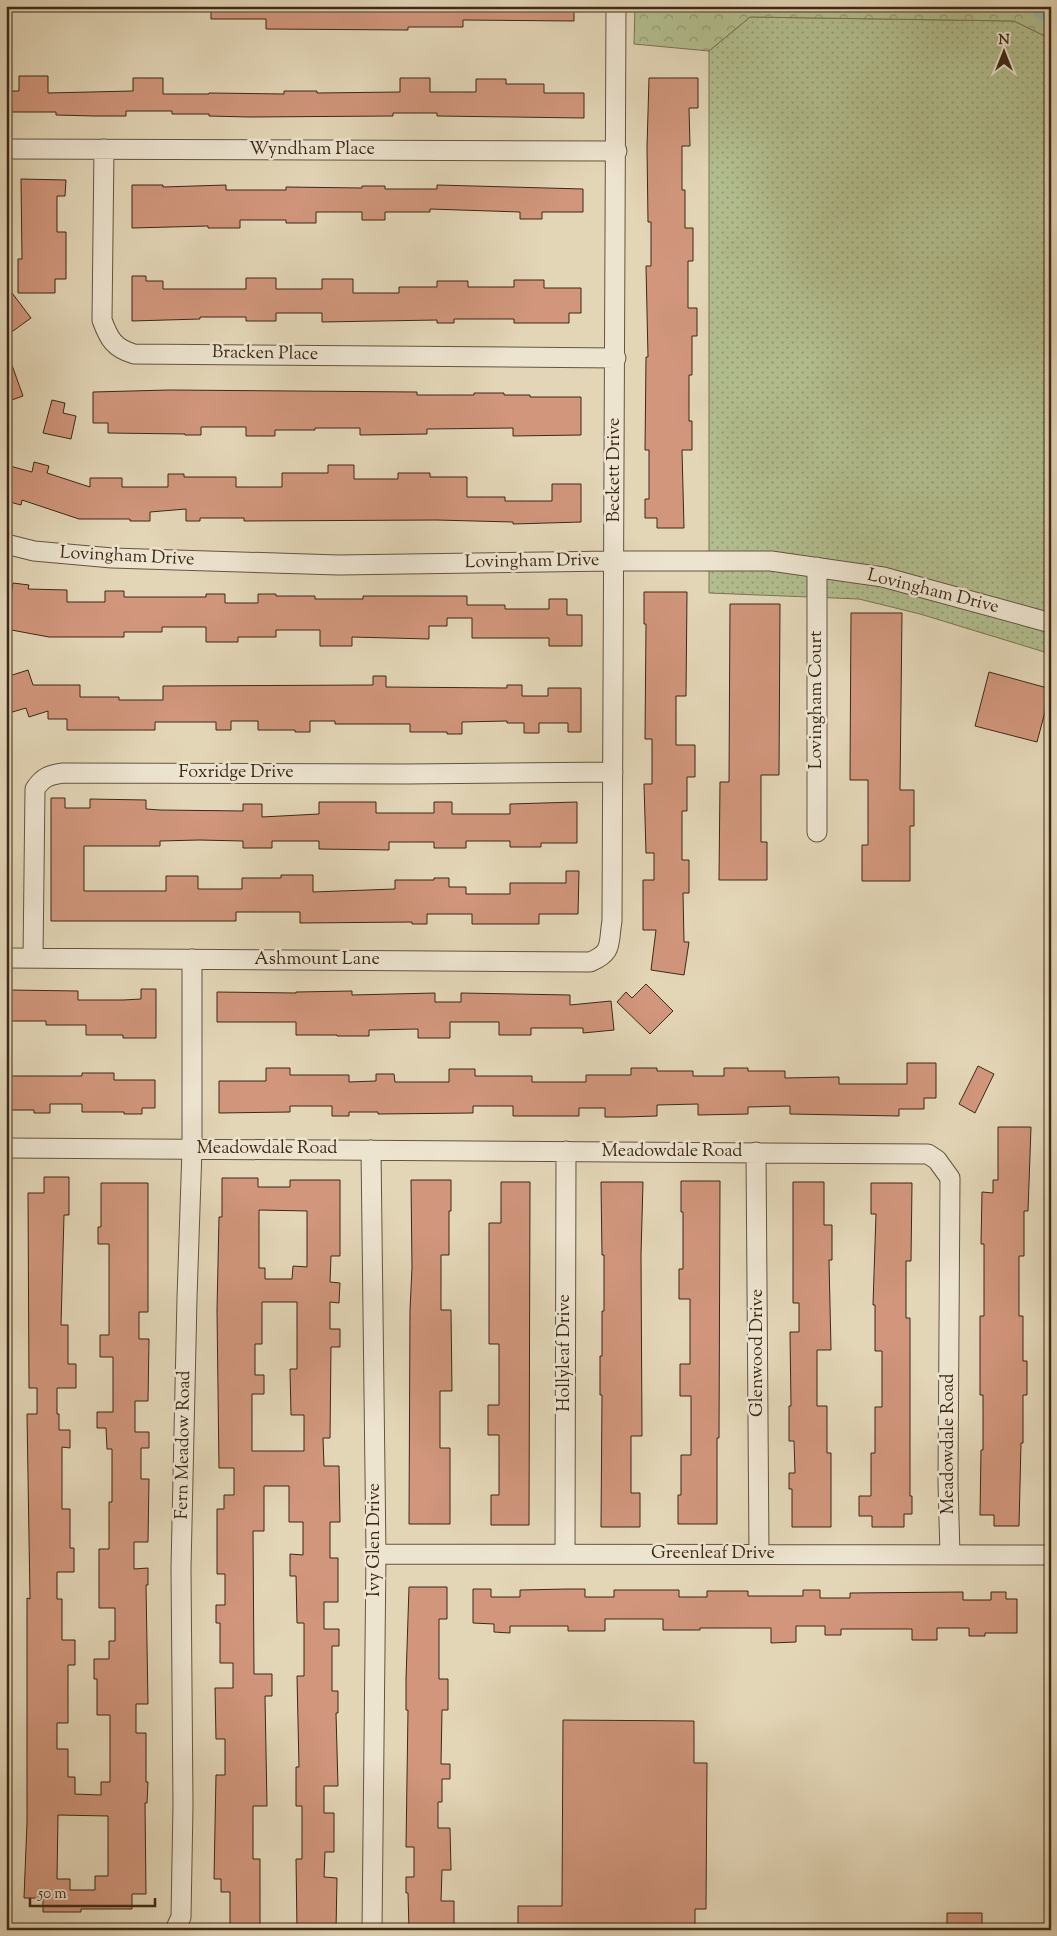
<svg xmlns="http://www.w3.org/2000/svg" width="1057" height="1936" font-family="'Sorts Mill Goudy',serif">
<defs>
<pattern id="grass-dots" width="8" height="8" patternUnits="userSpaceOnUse" patternTransform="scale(1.25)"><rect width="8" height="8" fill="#b2be8f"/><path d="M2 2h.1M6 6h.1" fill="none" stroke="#929a74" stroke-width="1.8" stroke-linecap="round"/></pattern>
<pattern id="forest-crowns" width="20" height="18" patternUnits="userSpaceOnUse" patternTransform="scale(1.25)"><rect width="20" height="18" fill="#b2be8f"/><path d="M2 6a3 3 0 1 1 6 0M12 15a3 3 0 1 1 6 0" fill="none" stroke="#929a74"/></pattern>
</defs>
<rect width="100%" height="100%" fill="#e3d6b7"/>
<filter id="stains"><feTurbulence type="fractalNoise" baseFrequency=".004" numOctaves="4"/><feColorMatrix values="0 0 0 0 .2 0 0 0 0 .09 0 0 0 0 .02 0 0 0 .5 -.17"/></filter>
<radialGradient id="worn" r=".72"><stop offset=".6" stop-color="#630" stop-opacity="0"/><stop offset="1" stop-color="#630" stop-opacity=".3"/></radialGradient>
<!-- grass -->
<path fill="url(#grass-dots)" stroke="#787452" d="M750,17L1014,21L1051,39V654L920,614L859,599L709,593V51Z"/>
<!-- forest -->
<path fill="url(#forest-crowns)" stroke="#787452" d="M635,6H1051V39L1014,21L750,17L709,51L634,44Z"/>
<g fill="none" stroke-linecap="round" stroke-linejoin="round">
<!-- river -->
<path stroke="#96b9ab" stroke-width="30" d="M1046,6L1051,9"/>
</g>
<!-- building -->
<path fill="#d1967c" stroke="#3e2915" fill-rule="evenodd" d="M211,6H574V21L463,20V27H408V30L266,29V19H211Z
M19,76H48V93L133,91V78H163V94H209V93L284,94V91H317V93L400,92V78H430V92H476V79H506V84H544V93H584V118L437,116V113H393V116L249,117L209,116V114H172V111H126V116H94L56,115V112H6V91H19Z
M649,78H698V108H689L690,146H682V190H685V228H693V261H688V308H697V336H692V375H689V421H692V450H682L684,528H657V518H645V499H649V450H645L646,357H648L646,266H651V222H648L647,147Z
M21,179L66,180L65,196H57V232H66V279H55V293H18V259H22Z
M132,185H163V187L226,185V190H286V187L362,188V186H385V189H437V185L583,189V212H542V219H520V212L430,209V212H385V220H362V212H316V223H286V220H240V228H208V226L132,228Z
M132,276H146V281H163V289H246V278H276V289H322V279H353V293H399V287H437V281H468V287H514V280H544V288H581V313H569V323H514V319H454V323H437V320L322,322V313H276V321H246V317H200V319L132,321Z
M6,285L31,318L6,336Z
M6,354H8L23,396L6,402Z
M169,390L417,392V395H474V393H504V395H530V397H581V435L513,436V428L427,429V434L360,435V428H315V430H275V436H246V427H201V435H185V434L108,433V423H93V392Z
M52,400L65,403L63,413L76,416L71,439L43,433Z
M34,462L49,466L47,473L90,487V478H122V487H168V474H184V477H236V487H282V473H328V465H354V479H398V473H430V477H467V497H505V501H552V484H581V522L513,524V522L436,520L244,521V518H200V521H186V509L150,512V521H130V519H79L22,500L21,505L6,501V465L32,472Z
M13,583L29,585L28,589L67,590V602H105V591H124V597H206V594H225V603H258V594H276V596H315V599H363V596H467V605H505V609H549V599H567V615H582V646H549V638H472V618H447V626H429V639L352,637V646H320V630H276V637H238V642H206V627H162V632H124V637H49L6,629Z
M644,592H687L686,696H676V745H695V777H687V811H682V860H689V893H683L684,942H689L684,975L651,970L656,930H643V880H654V853H646L644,784H652V739H645L646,624H644Z
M730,604H780L779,775H761V842H767V880H719L720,782H729Z
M851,613H902L900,790H914V826H910V881H862V845H868V780H850Z
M28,670L33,685H80V697H119V700H163V686L373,685V676H386V687L507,688V685H522V696H548V688H581V732H568V723H539V733H524V723H507V721L462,722V734H447V732H410V724H335V721H310V732H295V730H258V721H231V730H216V722H155V730H67V719H48V711L29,717L26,708L9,713L6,705V677Z
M989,672L1051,689L1037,742L975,726Z
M51,798H65V808H90V799L146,800V809L160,810L243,811V804H262V817L319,814V802H376V813H434V802H452V814H510V804L577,802V843H541V847H510V841H466V848H434V842H389V850L319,849V841H272V848H243V841L199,840L160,841V846H84V891H166V876H198V889H242V878H281V875H313V892L395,889V880H434V878H449V887H466V894H510V883H566V871H579L578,914H539V924H472V914H427V924H412V922L300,923V912H236V921H51Z
M646,984L673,1011L650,1034L617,1002L626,992L632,998Z
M141,989H156V1038H123V1035H86V1025H46V1021H9V990L78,991V1000H123L141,999Z
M352,991V995L435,993V1002H461V993L570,995V1005L611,1001L614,1030L583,1033V1028H531V1035H499V1022H450V1038H418V1029L369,1030V1036H337V1035H296V1022H217V992L296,993V992Z
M907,1063H936V1098H924V1109H899V1116L790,1114V1106L748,1107V1114L698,1115V1104L657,1105V1116L623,1117H605V1108H579V1116H513V1106H473V1113L378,1114V1112H349V1116H332V1106H290V1112L219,1113V1081H266V1068H290V1075H349V1082L376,1081V1074H394L395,1082H449V1069H475V1076H532V1082H586V1075H631V1068H657V1071H693V1076H724V1068H748V1071H785V1078L839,1077V1084H907Z
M978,1066L994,1074L975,1113L959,1104Z
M82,1073H114V1080H155V1108H142V1114H124V1112H82V1104H50V1113H34V1110H6V1076H82Z
M998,1127H1031L1028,1211H1024V1256H1019V1316H1023V1361H1027V1395H1023V1443H1021L1019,1526H994V1515H980L981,1450H983V1395H980V1316H984V1244H981L982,1192L993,1193V1180H998Z
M44,1177H69V1215H64L61,1325H68V1364H76V1388H57V1414H59V1430H70V1448L62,1447V1509H70V1548H74V1572H57V1599H62V1640H75V1665H68V1723H57V1749H68V1777H75V1794L101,1795V1782H110V1715H97V1679H94V1659H109V1641H115V1608H99V1549H109V1502H112V1449H107L106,1428H97V1412H113V1357H100V1335H109V1244H98V1227H101V1183H148V1312H139V1339H149L148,1401H135V1432H149V1448H141V1479H149L148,1542H134V1569L148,1568V1585H146L148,1704H136V1733H146V1782H148L147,1803H145L146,1894H132V1909H81V1912H43V1898H24L27,1822V1598L30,1599L27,1414H37V1388H29L28,1193H44ZM58,1815L108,1816V1876H95V1890H70V1879H57Z
M222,1178H258V1187H290V1180H340V1256H331L330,1282L340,1283L339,1303L330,1302V1329H340V1347H331L330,1438H323L324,1466H339L340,1522H330V1558H338V1602H324V1629H339V1646H332V1691H338V1713H336L338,1786H324V1813H334V1852H325L324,1877L337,1878L336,1930H297L296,1859H302V1806H296V1767H299L297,1676H304V1623H297L296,1576H290V1554L303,1555V1522H289V1486H264V1531H253L254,1674H272V1696H265L267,1806H253V1859H260V1930H230V1892H221V1879H214L216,1775H225V1739H216L215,1688H233V1663H220V1623H216V1605H225V1574H217V1509H224V1495H234V1468H219L217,1311L219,1217H222ZM259,1210L307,1211V1267L293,1266L292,1279H265V1268H259ZM262,1302H297V1369H290L291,1415H304V1451H252V1394H264V1375H255V1344H262Z
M411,1180H451V1211H449V1255H441V1310H451L452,1391H440V1448H450V1524H409L410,1310L412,1268Z
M681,1181H720L719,1438H717V1524H678V1495H681V1455H691V1396H680V1364H690V1299H679V1269H683V1212H681Z
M501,1182H530L529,1525H491V1495H499V1435H488V1405H499V1344H489V1223H501Z
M601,1182H643L641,1255L642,1436H631V1493H640V1527H601L602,1395H600V1356H602V1311H604V1255H602Z
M793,1182H824V1225H832V1260H829L831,1350H817V1406H827V1453H831V1527H792V1489H789V1473H795L794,1441H789V1406H791L790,1332H799V1303H793Z
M871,1183H912L911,1261H906V1318H910V1496H912V1514H904V1527H872V1516H859V1496H871V1453H875V1407H882V1351H875V1305H873L876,1214H871Z
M409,1587H447V1619H439V1679H448V1710H442L441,1764H450V1779H442V1802H438V1828H450L451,1870H442L441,1901H454V1930H409L408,1893H406V1877H414V1847H406L408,1710H406V1679Z
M473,1589H491V1597H520V1590L568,1589H585V1597H614V1590H679V1597H707V1591H748V1596H803V1590H820V1598H850V1593L963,1592V1600H991V1592H1006V1599H1017V1633H985V1636H969V1628H937V1640H912V1629H841V1635H825V1626H796V1642L771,1643V1628H700V1630H663V1619H605V1631H568V1626H510V1633L494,1632V1624L473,1623Z
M563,1720L694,1721V1763H707L706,1909H695V1930H518V1906H562Z
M947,1913H982V1930H947Z"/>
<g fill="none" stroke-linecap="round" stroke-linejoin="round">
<defs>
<path id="street" d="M6,149L617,151
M104,149L102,320C109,339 114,348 134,354L616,358
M6,544L34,551L112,558L339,565L614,561H771L883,577L1051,623
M817,832V567
M6,958L590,962C614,952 608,943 612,921L616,6
M33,958L35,789C43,777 49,775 63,773L407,774L613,772
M6,1148L928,1154L937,1160L950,1178L948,1482L950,1555
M371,1150L376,1554L372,1930
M756,1152L759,1554
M376,1554L1051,1555
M565,1554L566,1151
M175,1930L181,1917L183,1805L181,1568L187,1298L192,1149V959"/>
</defs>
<!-- street casing -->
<use href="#street" stroke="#67543e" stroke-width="21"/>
<!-- street -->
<use href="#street" stroke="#ede4d0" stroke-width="19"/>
</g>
<g text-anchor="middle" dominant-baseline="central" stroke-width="5" stroke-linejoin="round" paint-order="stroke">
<!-- street labels -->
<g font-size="18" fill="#3e2915" stroke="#ede4d0">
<text x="312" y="150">Wyndham Place</text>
<text transform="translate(265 354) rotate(1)">Bracken Place</text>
<text transform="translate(615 470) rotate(-90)">Beckett Drive</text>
<text transform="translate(127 557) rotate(3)">Lovingham Drive</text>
<text transform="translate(532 562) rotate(-1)">Lovingham Drive</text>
<text transform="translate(933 592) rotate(14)">Lovingham Drive</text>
<text transform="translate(817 700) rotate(-90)">Lovingham Court</text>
<text x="236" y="773">Foxridge Drive</text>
<text x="317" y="960">Ashmount Lane</text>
<text x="267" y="1149">Meadowdale Road</text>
<text x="672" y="1152">Meadowdale Road</text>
<text transform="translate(565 1353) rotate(-90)">Hollyleaf Drive</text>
<text transform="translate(758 1353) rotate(-90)">Glenwood Drive</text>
<text transform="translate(949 1444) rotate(-90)">Meadowdale Road</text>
<text transform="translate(184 1445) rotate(-89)">Fern Meadow Road</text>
<text transform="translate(375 1540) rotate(-90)">Ivy Glen Drive</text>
<text x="713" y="1554">Greenleaf Drive</text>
</g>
</g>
<!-- margin -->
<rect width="1057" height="1936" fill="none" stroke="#e3d6b7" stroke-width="25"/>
<rect x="8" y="8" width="1042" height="1921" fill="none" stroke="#3e2915" stroke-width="2.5"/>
<rect x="12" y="12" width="1032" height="1911" fill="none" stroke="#3e2915"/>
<!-- north arrow -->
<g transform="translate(1004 52)" stroke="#ede4d0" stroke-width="4" paint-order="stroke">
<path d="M0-4L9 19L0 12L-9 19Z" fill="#3e2915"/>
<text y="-8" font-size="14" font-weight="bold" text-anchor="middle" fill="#3e2915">N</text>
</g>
<!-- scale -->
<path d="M30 1898v8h125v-8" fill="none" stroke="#3e2915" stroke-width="2.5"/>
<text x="38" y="1898" font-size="15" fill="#3e2915" stroke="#ede4d0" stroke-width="4" paint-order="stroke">50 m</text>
<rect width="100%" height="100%" filter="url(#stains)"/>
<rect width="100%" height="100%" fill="url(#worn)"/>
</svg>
